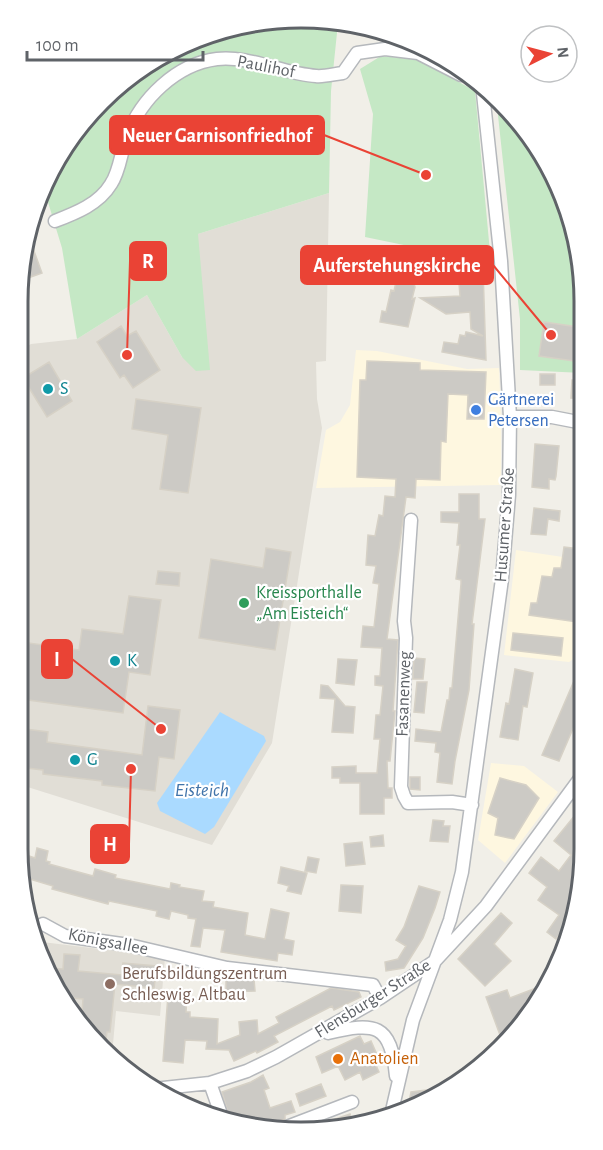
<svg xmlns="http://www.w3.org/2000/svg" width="603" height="1150" font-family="'Alegreya Sans',sans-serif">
<rect width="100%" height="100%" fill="#f1efe8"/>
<!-- commercial -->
<path fill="#fef7e0" d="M356,350L377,351L467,369L499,368L501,417V485L316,488L326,430L340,422L350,405Z
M516,550L583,560L584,652L569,662L504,655Z
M491,763L524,766L558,792L505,863L478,840Z"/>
<!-- education -->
<path fill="#e1ded6" d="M329,193L326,361L316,362L317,399L322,428L272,743L212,845L18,784L19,351L31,344L77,339L147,295L182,357L198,234Z
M34,941L165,957L160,1016L116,1011L112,1055L77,1021Z"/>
<!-- green -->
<path fill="#c5e8c5" d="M320,19L338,23L331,91L329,193L198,234L210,370L196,371L182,357L147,295L77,339L62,248L44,189L47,176L115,88L211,33Z
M381,56L419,60L475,91L491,263L365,237L373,114L360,69Z
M496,97L537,144L583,264V373L520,370V319Z"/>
<!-- water -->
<path fill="#aadaff" d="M220,712L264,736L266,741L214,827L205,834L160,811L157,803Z"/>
<!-- building -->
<path fill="#cccac5" stroke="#d6d1c6" stroke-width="1.5" d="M30,240L42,273L28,278L24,265Z
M457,257L472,260L470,270L483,269L486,360L442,352L444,342L458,344L460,335L465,336L466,332L483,336L471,329L470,312L446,314L420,298L460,296Z
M398,263L408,265L415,287L412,299L415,298L408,327L380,322L382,311L386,312L391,290L394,291L398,273L396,272Z
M544,322L578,327L574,361L539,356Z
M121,326L127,336L136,331L160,370L133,388L124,375L120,378L97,342Z
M367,361L420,363V370L486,372L484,419H467L468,395L448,394L446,442L441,441L440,480L416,479L415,498L406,497L387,639L398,640L393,711H395L390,761H387L388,788H392V798H384V814H360V783H340V778H332V767L356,766V773H377L380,739H374L376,715H380L383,686L375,685V676H380L382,648L361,647L363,626L374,627L379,584L373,583L376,566L366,565L368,535L375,536L379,515L383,516L385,496L395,497L396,479L357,477L360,380H366Z
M49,362L72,401L47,417L23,378Z
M540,374H555V385H540Z
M572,380L583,381V399L571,398Z
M136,399L201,408L188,493L160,489L168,435L132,429Z
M535,444L559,446L556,476L555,480L549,479V489L532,487Z
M459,494H479V519H485L472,624H474L469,690L455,761L452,784L437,782L440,753L435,752L436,743L415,741L416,729L441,732L447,700H449L450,688H452L461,584V580L456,579L460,545H457L459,523L441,522V512H459Z
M534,508L560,511L559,521L548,519L546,535L531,534Z
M564,547L580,549L577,570L583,571L584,623L529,615L531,603H537L542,576L552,577L554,568H561Z
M266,548L291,552L275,650L199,638L211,559L263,568Z
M158,571L180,573L179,586L156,584Z
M129,596L161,600L150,675L129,672L123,713L21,699L29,643L79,650L82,629L123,634Z
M513,633L563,638L561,656L511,650Z
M414,658L425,659L423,679H413Z
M338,659L357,660L354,685L336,683Z
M583,660L584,703L559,761L542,755Z
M515,669L533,673L527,707L523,706L518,740L500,737L506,703L509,704Z
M417,682H427L424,713L414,712Z
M321,685L328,686L345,706L355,707L353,733L332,732L335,699L320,698Z
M148,706L180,710L174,759L159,757L155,791L102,785V781L43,774V770L18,767V728L48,732L47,742L142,755Z
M410,777H420V790L410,789Z
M500,778L526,785L539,798L514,839L495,835L498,818L488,813Z
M584,804V830L580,835L584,838V867L570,921L556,939L547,932L559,915L538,900L547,887L529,873L541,857L559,871L571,855L554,841Z
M433,820L444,821L443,826H450L448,842L430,841Z
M383,835L384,846L371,847L370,837Z
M362,842L365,864L346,866L344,844Z
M37,848L48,851L46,861L50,862L49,864L93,876L95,869L116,875L115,878L170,889L171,883L180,885L179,887L204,891L202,901L214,902L213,907L248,913L245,935L265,939L271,909L289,913L284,939L294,941L292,955L278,953L277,961L221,952L225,930L203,928L200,947L191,946L196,919L188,918V915L171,911L169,919L156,916L157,911L109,901L108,904L52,889L53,886L23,877L29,856L35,858Z
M308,857L319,859L316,873L305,871Z
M281,867L307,873L301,894L287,891L289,886L278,883Z
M341,885L363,886L361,913L339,911Z
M419,886L440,892L435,908L423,938L404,968L386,971L385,962L398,959L406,946L396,940L404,927Z
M501,913L512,923L494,944L511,961L485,986L458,959Z
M64,954L80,955L78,971L122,975L123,963L157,966L154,988L115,984L110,1032H107L105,1048L81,1025L83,999L64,997L48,968L63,969Z
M226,976L254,979L255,991L226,992Z
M549,983L521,1023L504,1046L486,997L507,990L510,998Z
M331,988L359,992L361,997L334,1010L332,1006L274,1036L278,1042L257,1053L256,1051L234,1061L229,1050L206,1049L207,1041L185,1040L183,1063L163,1061L168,995L187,997L186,1012H190V1017L218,1019L217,1044L240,1035L239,1022L257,1020L258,1034L279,1023L276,1017Z
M360,1036L364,1044L371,1041L379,1059L374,1061L379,1072L363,1080L360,1072L345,1080L338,1066L322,1073L316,1057Z
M263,1075L269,1088L264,1090L270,1108L291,1101L295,1112L285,1115V1119L267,1126L231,1123L222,1092L251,1082Z
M321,1084L326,1096L300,1106L296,1094Z
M443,1088L410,1110L407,1111L411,1092Z
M350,1114L353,1124L317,1131L315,1126Z"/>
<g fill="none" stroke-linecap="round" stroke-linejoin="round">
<defs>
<path id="minor" d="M55,221C76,213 99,204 111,184C120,171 121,151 127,136C141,99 176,64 217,59C248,55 284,74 316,76C324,77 334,74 343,73L357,53L385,49L418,53L461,75H469
M510,417H552L583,423
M411,520L404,621L406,638L401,787L404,796L408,803L452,802L472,805
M43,924L65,936L129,945L227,968L373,985L380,998
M328,1033C375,1022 391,1023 396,1076
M210,1083L223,1120
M154,1089L210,1083L247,1071L276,1057L380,998L435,961L486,906L584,773
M391,1115L413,1020L450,920L462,872L502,579L509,495L510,417L501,261L482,84
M284,1128L352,1102"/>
</defs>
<!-- minor casing -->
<use href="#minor" stroke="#b5b8bc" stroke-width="15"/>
<!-- minor -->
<use href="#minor" stroke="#fff" stroke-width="12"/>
</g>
<!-- markers -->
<g fill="#0f9aa8" stroke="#fff" stroke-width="2">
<circle cx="48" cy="389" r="6"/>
<circle cx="115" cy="661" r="6"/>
<circle cx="75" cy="760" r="6"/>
</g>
<circle fill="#3f7fe0" stroke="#fff" stroke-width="2" cx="476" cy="410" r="6"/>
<circle fill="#2e9e5b" stroke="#fff" stroke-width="2" cx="244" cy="603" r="6"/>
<circle fill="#8d6e63" stroke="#fff" stroke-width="2" cx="110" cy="984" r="6"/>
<circle fill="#e8710a" stroke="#fff" stroke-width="2" cx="338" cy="1059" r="6"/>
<g text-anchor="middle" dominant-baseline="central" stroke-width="4.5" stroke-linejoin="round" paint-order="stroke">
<!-- street labels -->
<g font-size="18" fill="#5f6368" stroke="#fff">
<text transform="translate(266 67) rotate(11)">Paulihof</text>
<text transform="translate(505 525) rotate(-86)">Husumer Straße</text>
<text transform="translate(404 694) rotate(-88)">Fasanenweg</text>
<text transform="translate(108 942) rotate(11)">Königsallee</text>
<text transform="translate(373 999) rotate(-32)">Flensburger Straße</text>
</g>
<!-- culture labels -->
<g font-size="18" fill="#0d838f" stroke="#fff" text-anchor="start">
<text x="60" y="389">S</text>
<text x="127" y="661">K</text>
<text x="87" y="760">G</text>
</g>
<!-- shop labels -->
<g font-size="18" fill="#366cbe" stroke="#fff" text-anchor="start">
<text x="488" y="400">Gärtnerei<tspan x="488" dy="21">Petersen</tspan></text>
</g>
<!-- leisure labels -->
<g font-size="18" fill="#27864d" stroke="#fff" text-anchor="start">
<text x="256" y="593">Kreissporthalle<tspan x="256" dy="21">„Am Eisteich“</tspan></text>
</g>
<!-- education labels -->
<g font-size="18" fill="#785e54" stroke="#fff" text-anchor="start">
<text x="122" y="974">Berufsbildungszentrum<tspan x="122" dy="21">Schleswig, Altbau</tspan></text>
</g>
<!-- food labels -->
<g font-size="18" fill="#c56008" stroke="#fff" text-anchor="start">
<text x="350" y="1059">Anatolien</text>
</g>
<!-- water labels -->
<g font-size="20" font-style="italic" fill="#4174aa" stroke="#fff">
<text x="202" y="790">Eisteich</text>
</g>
</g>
<!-- crop -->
<path d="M0 0H603V1150H0ZM301 28H301A273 273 0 0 1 574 301V849A273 273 0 0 1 301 1122H301A273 273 0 0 1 28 849V301A273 273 0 0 1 301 28Z" fill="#fff" fill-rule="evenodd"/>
<path fill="none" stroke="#5f6368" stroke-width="3" d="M301 28H301A273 273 0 0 1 574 301V849A273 273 0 0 1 301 1122H301A273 273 0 0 1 28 849V301A273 273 0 0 1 301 28Z"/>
<!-- callouts -->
<path fill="none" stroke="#ea4335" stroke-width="2" d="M426 175L324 135M127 355L130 261M551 335L493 265M161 729L72 659M131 769L129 844"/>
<g fill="#ea4335" stroke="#fff" stroke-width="2">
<circle cx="426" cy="175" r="6"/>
<circle cx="127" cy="355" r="6"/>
<circle cx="551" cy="335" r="6"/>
<circle cx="161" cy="729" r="6"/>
<circle cx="131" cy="769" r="6"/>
</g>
<g fill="#ea4335" stroke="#ea4335" stroke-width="2">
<rect x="110" y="116" width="214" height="38" rx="6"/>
<rect x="130" y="242" width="36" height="38" rx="6"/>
<rect x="301" y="246" width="192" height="38" rx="6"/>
<rect x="42" y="640" width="30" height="38" rx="6"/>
<rect x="91" y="825" width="38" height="38" rx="6"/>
</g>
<g font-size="20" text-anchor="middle" font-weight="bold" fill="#fff">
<text x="217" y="142">Neuer Garnisonfriedhof</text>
<text x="148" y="268">R</text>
<text x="397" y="272">Auferstehungskirche</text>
<text x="57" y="666">I</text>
<text x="110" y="851">H</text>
</g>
<!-- north arrow -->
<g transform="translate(549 54) rotate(84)"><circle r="28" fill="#ffffff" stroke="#bfc1c3" stroke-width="1.5"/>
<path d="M0-4.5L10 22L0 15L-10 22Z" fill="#ea4335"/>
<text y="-9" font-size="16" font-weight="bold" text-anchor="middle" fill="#5f6368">N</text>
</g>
<!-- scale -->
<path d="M27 51v9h176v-9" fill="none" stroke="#5f6368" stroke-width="3"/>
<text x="36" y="51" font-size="18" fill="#5f6368" stroke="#ffffff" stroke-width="4.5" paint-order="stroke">100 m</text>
</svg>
